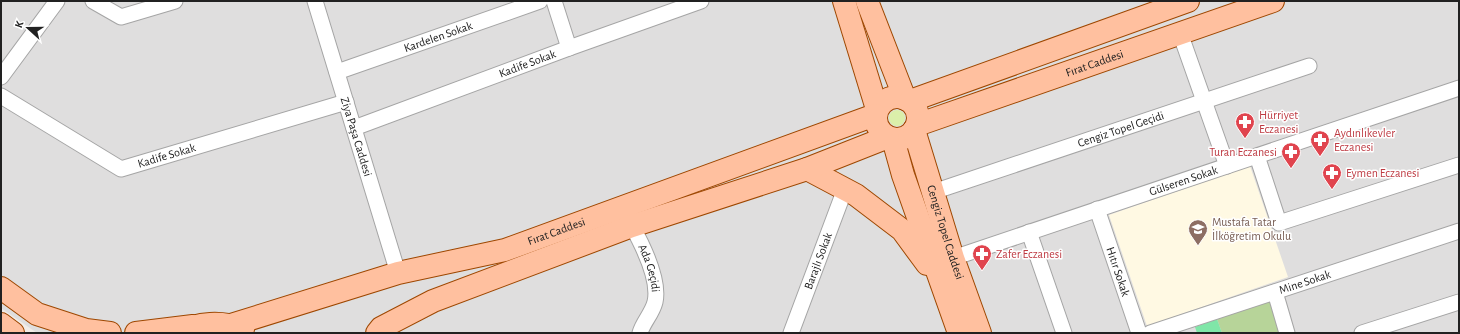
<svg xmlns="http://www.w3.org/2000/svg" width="1460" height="334" font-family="'Alegreya Sans',sans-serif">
<rect width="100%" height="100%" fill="#f2ece7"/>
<!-- residential -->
<path fill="#dfdede" d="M1,1H1459V333H37L1,308Z"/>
<!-- education -->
<path fill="#fff9e3" d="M1250,166L1288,277L1147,326L1109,215Z"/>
<!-- grass -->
<path fill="#dbefaa" d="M889 118a8 8 0 1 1 16 0a8 8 0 1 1-16 0Z"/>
<!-- forest -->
<path fill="#b7d499" d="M1270,301L1281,333H1222L1217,319Z"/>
<!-- pitch -->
<path fill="#80e6a8" d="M1217,319L1222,333H1197L1195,327Z"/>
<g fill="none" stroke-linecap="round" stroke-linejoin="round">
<defs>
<g id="minor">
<path d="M93,1L121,17L175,1"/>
<path id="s1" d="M315,1L398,273"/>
<path d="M554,1L569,48"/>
<path d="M1180,33L1227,166"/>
<path id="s2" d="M337,72L540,1"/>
<path d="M1,77L57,1"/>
<path id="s3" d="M1,96L121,169L346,102"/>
<path id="s4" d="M354,128L569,48L701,1"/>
<path d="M1257,156L1279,223L1459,165"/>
<path id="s5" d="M933,192L1309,66"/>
<path id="s6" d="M1097,209L1139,333"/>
<path id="s7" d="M632,226C643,246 660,280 655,302C652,314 643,322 640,333"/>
<path d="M1029,232L1064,333"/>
<path id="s8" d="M953,258L1459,88"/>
<path d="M1275,292L1287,333"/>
<path id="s9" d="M791,333L845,189"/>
<path id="s10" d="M1150,333L1459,231"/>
<path d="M1362,333L1459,302"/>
</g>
<g id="primary">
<path d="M844,1L877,109"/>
<path d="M867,1L905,99"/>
<circle cx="897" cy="118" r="21"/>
<path d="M910,101L1188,1"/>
<path id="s11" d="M917,125L1273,1"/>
<path id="s12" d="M914,130L953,258L980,333"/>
<path d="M893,139L903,175L959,333"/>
<path d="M807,169L856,195L902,230L927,264"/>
<path d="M1,288L37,314L86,330L110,333"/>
<path d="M1,324L13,333"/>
<path id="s13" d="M231,325L398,273L505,250L875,115"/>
<path d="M136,333L193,326"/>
<path d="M178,333C198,322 222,321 243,329"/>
<path d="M377,333L381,328L433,301L632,226L807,169L888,137"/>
</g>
</defs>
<!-- minor casing -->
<use href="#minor" stroke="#a5a5a5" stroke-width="17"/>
<!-- primary casing -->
<use href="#primary" stroke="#9e4700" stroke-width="24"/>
<!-- minor -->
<use href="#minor" stroke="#fff" stroke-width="15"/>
<!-- primary -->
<use href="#primary" stroke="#ffc09f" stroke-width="22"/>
</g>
<!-- icons -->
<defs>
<symbol id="pharmacy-pin" viewBox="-11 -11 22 30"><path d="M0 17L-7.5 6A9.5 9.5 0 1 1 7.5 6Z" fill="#e0444e" stroke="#fff"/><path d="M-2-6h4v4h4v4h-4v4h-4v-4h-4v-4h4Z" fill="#fff"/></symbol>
<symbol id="school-pin" viewBox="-11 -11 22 30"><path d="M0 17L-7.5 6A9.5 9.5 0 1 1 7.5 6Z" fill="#8d6e63" stroke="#fff"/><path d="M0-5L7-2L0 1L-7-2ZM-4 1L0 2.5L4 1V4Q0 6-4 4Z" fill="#fff"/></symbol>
</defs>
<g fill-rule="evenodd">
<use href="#pharmacy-pin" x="1234" y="111" width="22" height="30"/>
<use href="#pharmacy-pin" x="1309" y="129" width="22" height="30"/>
<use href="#pharmacy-pin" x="1280" y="141" width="22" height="30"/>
<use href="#pharmacy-pin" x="1321" y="162" width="22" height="30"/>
<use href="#school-pin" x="1187" y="218" width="22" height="30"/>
<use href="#pharmacy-pin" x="971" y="243" width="22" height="30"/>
</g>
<g text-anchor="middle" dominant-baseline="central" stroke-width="3" stroke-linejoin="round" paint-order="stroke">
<!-- street labels -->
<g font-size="12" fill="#212121" stroke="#fff">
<text stroke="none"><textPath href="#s2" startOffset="107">Kardelen Sokak</textPath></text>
<text stroke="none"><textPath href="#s11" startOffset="188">Fırat Caddesi</textPath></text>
<text stroke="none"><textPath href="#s4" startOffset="185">Kadife Sokak</textPath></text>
<text stroke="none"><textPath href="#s5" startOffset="198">Cengiz Topel Geçidi</textPath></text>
<text stroke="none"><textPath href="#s1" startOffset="142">Ziya Paşa Caddesi</textPath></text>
<text stroke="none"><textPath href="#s3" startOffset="188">Kadife Sokak</textPath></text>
<text stroke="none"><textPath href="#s8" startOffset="243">Gülseren Sokak</textPath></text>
<text stroke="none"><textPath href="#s13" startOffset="339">Fırat Caddesi</textPath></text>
<text stroke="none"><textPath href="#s12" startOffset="107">Cengiz Topel Caddesi</textPath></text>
<text stroke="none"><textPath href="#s9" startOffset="77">Barajlı Sokak</textPath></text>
<text stroke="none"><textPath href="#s7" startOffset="46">Ada Geçidi</textPath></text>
<text stroke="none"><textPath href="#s6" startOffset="66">Hıtır Sokak</textPath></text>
<text stroke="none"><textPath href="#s10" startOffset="163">Mine Sokak</textPath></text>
</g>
<!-- health labels -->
<g font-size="12" fill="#be3a42" stroke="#fff" text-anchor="start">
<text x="1259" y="115">Hürriyet<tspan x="1259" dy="14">Eczanesi</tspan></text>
<text x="1334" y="133">Aydınlıkevler<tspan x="1334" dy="14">Eczanesi</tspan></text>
<text x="1277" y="152" text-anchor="end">Turan Eczanesi</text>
<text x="1346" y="173">Eymen Eczanesi</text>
<text x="996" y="254">Zafer Eczanesi</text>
</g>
<!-- education labels -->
<g font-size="12" fill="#785e54" stroke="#fff" text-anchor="start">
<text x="1212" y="222">Mustafa Tatar<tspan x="1212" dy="14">İlköğretim Okulu</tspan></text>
</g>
</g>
<!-- border -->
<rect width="1460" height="334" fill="none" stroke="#212121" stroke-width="4"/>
<!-- north arrow -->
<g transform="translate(28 28) rotate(291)" stroke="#ffffff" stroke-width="3" paint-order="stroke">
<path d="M0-3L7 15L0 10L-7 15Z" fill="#212121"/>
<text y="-6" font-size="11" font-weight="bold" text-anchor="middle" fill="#212121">K</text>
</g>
</svg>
